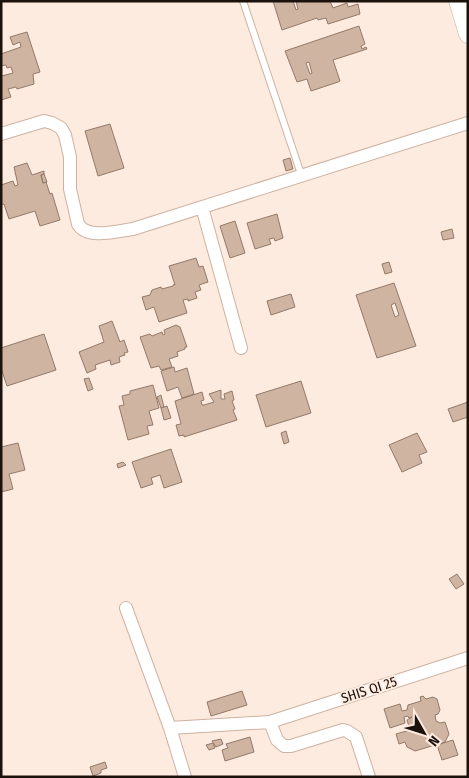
<svg xmlns="http://www.w3.org/2000/svg" width="469" height="778" font-family="'Fira Sans Condensed',sans-serif">
<rect width="100%" height="100%" fill="#fdebe0"/>
<!-- building -->
<path fill="#d0b4a2" stroke="#937968" fill-rule="evenodd" d="M273,1H293L296,10L298,9L296,1H330L333,8L347,3L348,7L358,4L360,14L328,24L326,18L318,20L317,18L282,30Z
M359,26L365,44L361,46L362,49L366,47L367,49L333,60L340,81L338,82L311,91L307,79L297,82L285,51ZM309,62L312,73L310,74L306,63Z
M27,32L40,72L33,74L34,84L17,89L16,87L8,89L11,97L1,100V74L2,76L13,73L11,67L7,68L6,65L1,66V54L21,47L20,42L13,45L10,37Z
M110,124L124,168L98,176L85,131Z
M290,158L293,169L286,171L283,160Z
M27,163L32,175L44,171V174L41,175L43,183L46,182L50,194L52,193L60,220L40,226L35,211L9,219L4,204L1,205V185L13,181L15,186L18,185L14,167Z
M44,174L47,182L43,183L41,175Z
M277,214L283,238L275,241L274,238L269,239L271,244L255,249L247,223Z
M235,221L245,253L230,258L220,226Z
M452,229L454,238L443,240L441,232Z
M196,258L199,267L203,266L208,282L199,285L201,290L195,292L197,298L188,301V299L183,300L187,313L159,322L154,307L146,310L142,297L150,295L152,290L161,287L162,289L173,286L174,284L175,285L169,266Z
M389,262L392,272L385,274L382,264Z
M394,283L416,346L377,358L356,295ZM395,303L399,315L395,317L391,305Z
M291,294L295,307L271,315L267,301Z
M112,321L120,342L124,340L128,352L124,353L125,355L119,357L120,362L111,365L110,360L95,365L96,369L87,373L79,352L104,342L99,326Z
M176,325L180,327L187,347H185V349L177,352L178,356L169,359L172,367L161,370L159,366L151,368L140,337L150,334L152,336L162,332L163,335L165,334L164,330Z
M44,334L56,370L7,386L1,368V348Z
M174,367L175,372L187,368L194,394L182,398L178,387L167,391L161,371Z
M89,378L93,389L88,391L84,379Z
M301,381L311,413L266,427L256,395Z
M153,385L159,408L149,411L153,425L147,426L149,434L128,440L119,406L124,405L122,396L130,394V391Z
M221,390V399H225L224,394L232,391L234,400L232,401L235,409L233,410L237,420L184,437V435L179,436L176,425L181,424L175,401L202,392L204,400L201,401L202,405H204L214,402L209,394Z
M161,395L164,407L161,408L157,397Z
M468,402V417L453,422L448,409Z
M167,406L171,418L164,420L161,408Z
M286,431L289,442L284,444L281,433Z
M417,433L427,452L419,455L422,463L402,472L389,445Z
M18,443L25,470L9,474L13,489L1,492V447Z
M171,449L182,482L164,488L160,475L151,478L153,484L141,488L132,462Z
M123,462L126,465L118,468L117,464Z
M457,574L464,584L456,589L449,579Z
M242,691L247,705L211,716L207,702Z
M423,696L426,699L433,697L437,699L440,710L438,714L435,715L436,721L440,723L445,722L449,734L445,742L415,751L407,747L405,742L399,744L396,734L410,730L407,720L412,717L409,718L408,716L404,717L405,723L390,728L384,709L400,704L402,711L407,710L408,705L421,701L420,697Z
M250,737L254,752L225,761L222,750L228,748L226,744Z
M221,739L223,744L216,747L212,741Z
M453,740L458,755L442,760L437,745Z
M213,743L215,748L209,750L206,745Z
M105,762L107,768L101,770V773L93,776L90,767Z"/>
<g fill="none" stroke-linecap="round" stroke-linejoin="round">
<defs>
<path id="lane" d="M243,1L301,174"/>
<path id="street" d="M1,134L44,121L52,123L61,128L65,135L70,157V189L78,224C87,240 118,231 133,229L468,123
M202,207L241,348
M126,608L170,728L185,777
M270,722L277,740L284,746H291L343,730L347,731L356,737L369,777
M170,728L270,722L468,658"/>
<path id="secondary" d="M458,1L468,34"/>
</defs>
<!-- lane casing -->
<use href="#lane" stroke="#ceb2a0" stroke-width="8"/>
<!-- street casing -->
<use href="#street" stroke="#ceb2a0" stroke-width="14"/>
<!-- secondary casing -->
<use href="#secondary" stroke="#ceb2a0" stroke-width="19"/>
<!-- lane -->
<use href="#lane" stroke="#fff" stroke-width="6"/>
<!-- street -->
<use href="#street" stroke="#fff" stroke-width="12"/>
<!-- secondary -->
<use href="#secondary" stroke="#fff" stroke-width="18"/>
</g>
<g text-anchor="middle" dominant-baseline="central" stroke-width="4" stroke-linejoin="round" paint-order="stroke">
<!-- street labels -->
<g font-size="14" fill="#1c120c" stroke="#fdebe0">
<text transform="translate(369 690) rotate(-18)">SHIS QI 25</text>
</g>
</g>
<!-- border -->
<rect width="469" height="778" fill="none" stroke="#1c120c" stroke-width="5"/>
<!-- north arrow -->
<g transform="translate(424 733) rotate(129)" stroke="#fdebe0" stroke-width="4" paint-order="stroke">
<path d="M0-4L9 19L0 12L-9 19Z" fill="#1c120c"/>
<text y="-8" font-size="14" font-weight="bold" text-anchor="middle" fill="#1c120c">N</text>
</g>
</svg>
